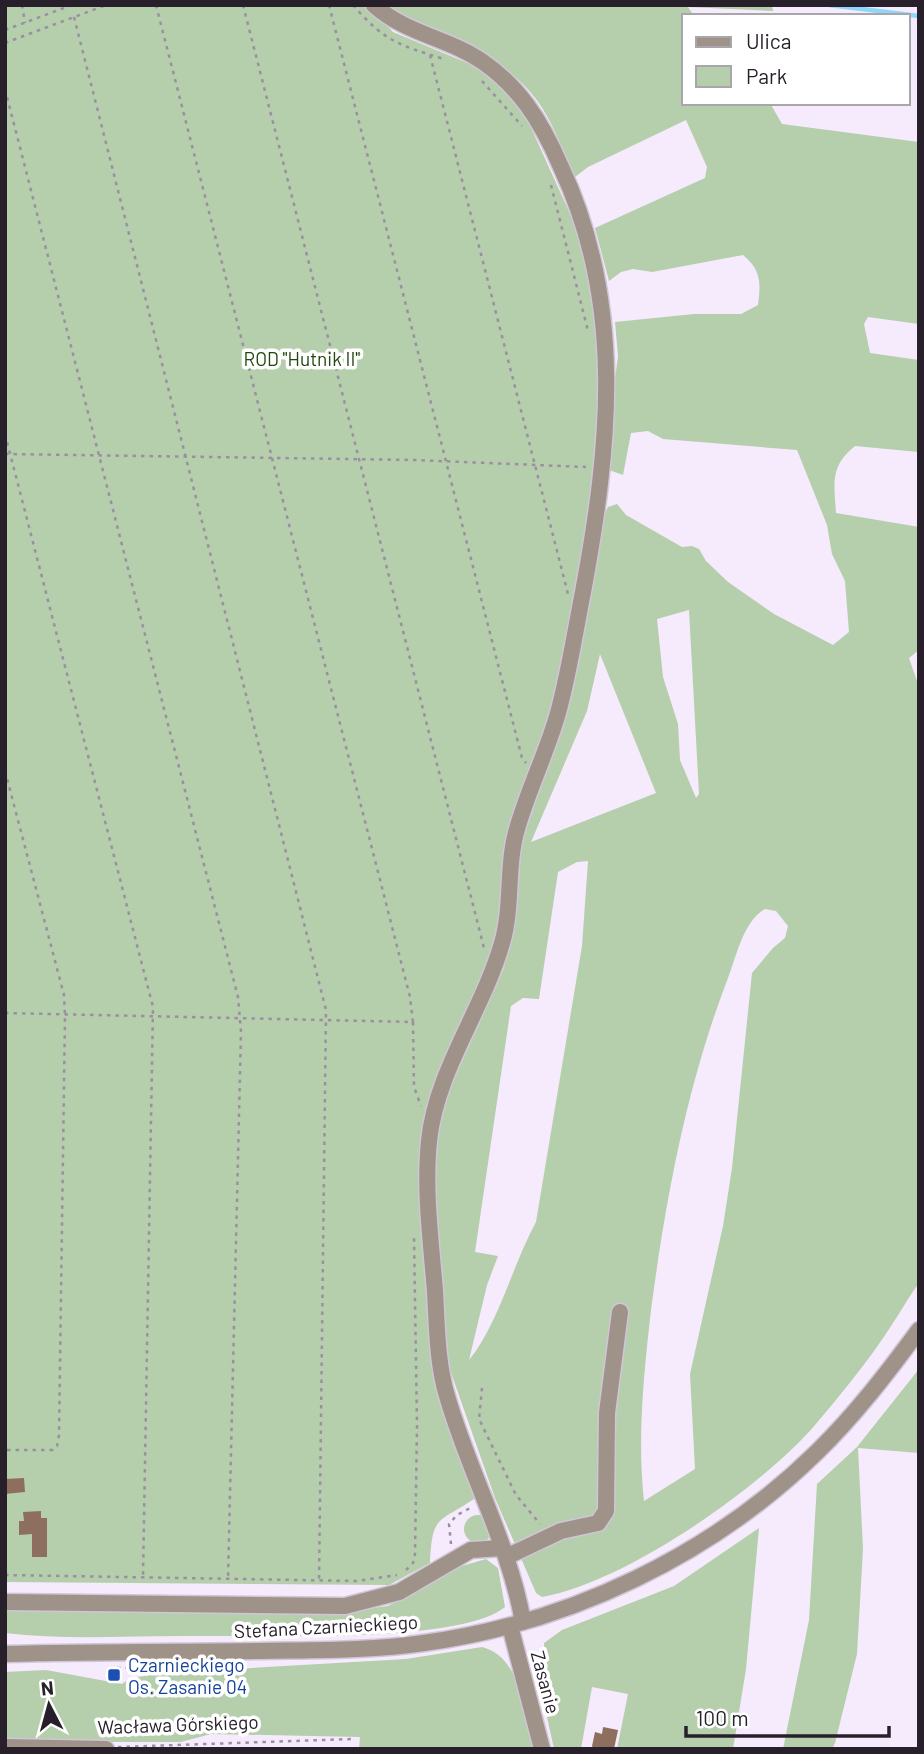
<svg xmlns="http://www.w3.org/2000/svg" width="924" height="1754" font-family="Barlow,sans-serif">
<rect width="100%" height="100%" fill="#f6eafd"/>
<!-- green -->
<path fill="#b5ceac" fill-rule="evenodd" d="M5,5H368L393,32L477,67L506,92L528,121L576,227L591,276L601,378L587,530L555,700L505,845L498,922L486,969L426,1110L421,1148L433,1351L474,1491V1499C438,1523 432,1515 430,1563L389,1585L5,1582Z
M379,5H772L773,11L688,7L694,16H684V103H770L782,124L919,142V324L868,317L864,324L870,353L919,360V452L855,446C830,466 834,483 836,513L919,527V650L909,658L919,687V1283C909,1296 902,1310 893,1323C870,1359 842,1393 815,1425C761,1488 624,1583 542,1597L536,1593L495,1498L449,1367L433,1161L442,1106L504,968L513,919L517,857L573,691L603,517L608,507L617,504L626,515L682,547L692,546L699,549L706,561L728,582L774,614L833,645L849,632L845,581L832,554L827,525L797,450L663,439L648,431L631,433L623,475L609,470L604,462L618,356L615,322L694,314H741L758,305C761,282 761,270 743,255L652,272L633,269L621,272L609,281L595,228L705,178L707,167L686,120L588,167L575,177C563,152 553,121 536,99C498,50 433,31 379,5ZM689,610L699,794L696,798L680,760L678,724L663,677L657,619ZM600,654L656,793L531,842L587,711ZM588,861L582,946L536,1222C512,1266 499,1323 469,1360L487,1285L498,1256L475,1252L511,1006L523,998L539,999L558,872L577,862ZM765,909L776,911L788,926L785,938L773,948L752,973L732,1168L723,1226L690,1374L695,1469L644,1501C637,1438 644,1372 651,1310C666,1197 687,1084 728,978C737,955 743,922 765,909Z
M919,1369V1453L858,1448L863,1549L857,1654L835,1743L832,1749H783L809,1620L817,1484L857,1447Z
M464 1529a14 14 0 1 1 28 0a14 14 0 1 1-28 0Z
M759,1528L746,1669L733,1749H617L628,1694L592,1687L581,1749H554L547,1717L544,1643L562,1630L674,1586Z
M486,1559L498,1568L505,1607C460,1645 245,1635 180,1636C122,1636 63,1640 5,1633V1611L344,1612L388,1606L455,1568Z
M482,1647C522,1657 525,1715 533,1749H359L360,1737L211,1734L181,1742H5V1672L46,1670L122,1684L131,1678L165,1673L406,1659Z"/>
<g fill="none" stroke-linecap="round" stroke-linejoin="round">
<!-- stream -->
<path stroke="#8dd7fa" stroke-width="4.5" d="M829,5L919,16"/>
</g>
<!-- building -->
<path fill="#8e6f5f" d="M24,1478L25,1492L5,1494V1479Z
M41,1511V1518H47V1557H32V1534L19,1535V1521H24L23,1512Z
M603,1727L618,1730L614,1749H594L592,1746L595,1732L602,1734Z"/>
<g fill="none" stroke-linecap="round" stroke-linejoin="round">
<defs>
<path id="minor" d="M374,5C406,34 449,38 483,62C499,73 515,89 527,105C541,124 552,146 561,167C625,304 610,447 583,592C575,632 569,673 558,713C547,752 528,790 517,829C506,866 513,906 502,943C483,1010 436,1071 429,1141C424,1190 431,1242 435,1291C437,1326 437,1363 447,1396C469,1473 509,1543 523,1622
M506,1557L561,1531L598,1523L606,1511L607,1413L620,1312
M5,1602L345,1606L399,1592L471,1550L503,1548
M510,1626L542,1749
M5,1654C90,1652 175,1652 260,1651C314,1650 369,1651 424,1643C570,1623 712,1555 817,1452C855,1415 888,1372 919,1330
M5,1747L106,1749"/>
</defs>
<!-- minor casing -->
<use href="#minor" stroke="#d1c6d7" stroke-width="19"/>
<!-- path -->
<path stroke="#9a90a0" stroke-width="2.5" stroke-dasharray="3.5 5" stroke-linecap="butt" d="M22,5L25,23
M156,5L410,997L413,1022
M243,5L484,948
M329,5L522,758L526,763
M353,5C385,42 399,45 444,59
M74,17L326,1010L319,1581
M5,30L72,5
M5,43L106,5
M430,55L568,594
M482,81L522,126
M5,89L238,997L241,1032L228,1579
M551,185L588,331
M5,434L153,1007L143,1577
M5,454L414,460L586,467
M5,771L64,995L65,1015L59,1435L57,1446L53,1450H5
M5,1013L413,1022L414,1087L421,1106
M482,1388L479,1419L516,1495L540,1524
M451,1544L449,1524L457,1515L472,1507
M406,1570L413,1563L415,1554L417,1426L414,1237
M5,1575L357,1581L397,1575
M117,1668H138
M118,1747L352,1739"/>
<!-- minor -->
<use href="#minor" stroke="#9f9289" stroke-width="16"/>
</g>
<!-- markers -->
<rect fill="#1a4fb4" stroke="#fff" stroke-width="2.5" x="107" y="1668" width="14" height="14" rx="3.5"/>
<g text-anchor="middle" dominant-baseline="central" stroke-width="7" stroke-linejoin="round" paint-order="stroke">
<!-- park labels -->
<g font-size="19" fill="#22470e" stroke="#fff">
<text x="302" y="358">ROD "Hutnik II"</text>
</g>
<!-- street labels -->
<g font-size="19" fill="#27202b" stroke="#fff">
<text transform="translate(326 1626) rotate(-3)">Stefana Czarnieckiego</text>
<text transform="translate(546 1682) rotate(75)">Zasanie</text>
<text transform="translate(178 1724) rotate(-2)">Wacława Górskiego</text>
</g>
<!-- transit labels -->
<g font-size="19" fill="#164399" stroke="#fff" text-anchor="start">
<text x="128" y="1664">Czarnieckiego<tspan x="128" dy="22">Os. Zasanie 04</tspan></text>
</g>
</g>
<!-- border -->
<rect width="924" height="1754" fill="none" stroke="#27202b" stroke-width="14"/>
<!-- legend -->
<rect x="682" y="14" width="228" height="91" fill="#ffffff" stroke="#a9a6aa" stroke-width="2"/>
<rect x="696" y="37" width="35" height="10" fill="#9f9289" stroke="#a9a6aa" stroke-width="2"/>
<text x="746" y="49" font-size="21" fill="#27202b">Ulica</text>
<rect x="696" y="66" width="35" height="21" fill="#b5ceac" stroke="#a9a6aa" stroke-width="2"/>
<text x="746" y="84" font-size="21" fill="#27202b">Park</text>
<!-- north arrow -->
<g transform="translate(49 1705) rotate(354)" stroke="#ffffff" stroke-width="5" paint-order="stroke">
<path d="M0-5L12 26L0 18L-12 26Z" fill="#27202b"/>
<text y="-10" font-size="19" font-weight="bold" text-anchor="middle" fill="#27202b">N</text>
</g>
<!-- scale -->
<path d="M686 1726v10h203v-10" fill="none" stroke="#27202b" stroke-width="3.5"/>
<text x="696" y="1726" font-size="21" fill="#27202b" stroke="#ffffff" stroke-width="5" paint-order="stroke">100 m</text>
</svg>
